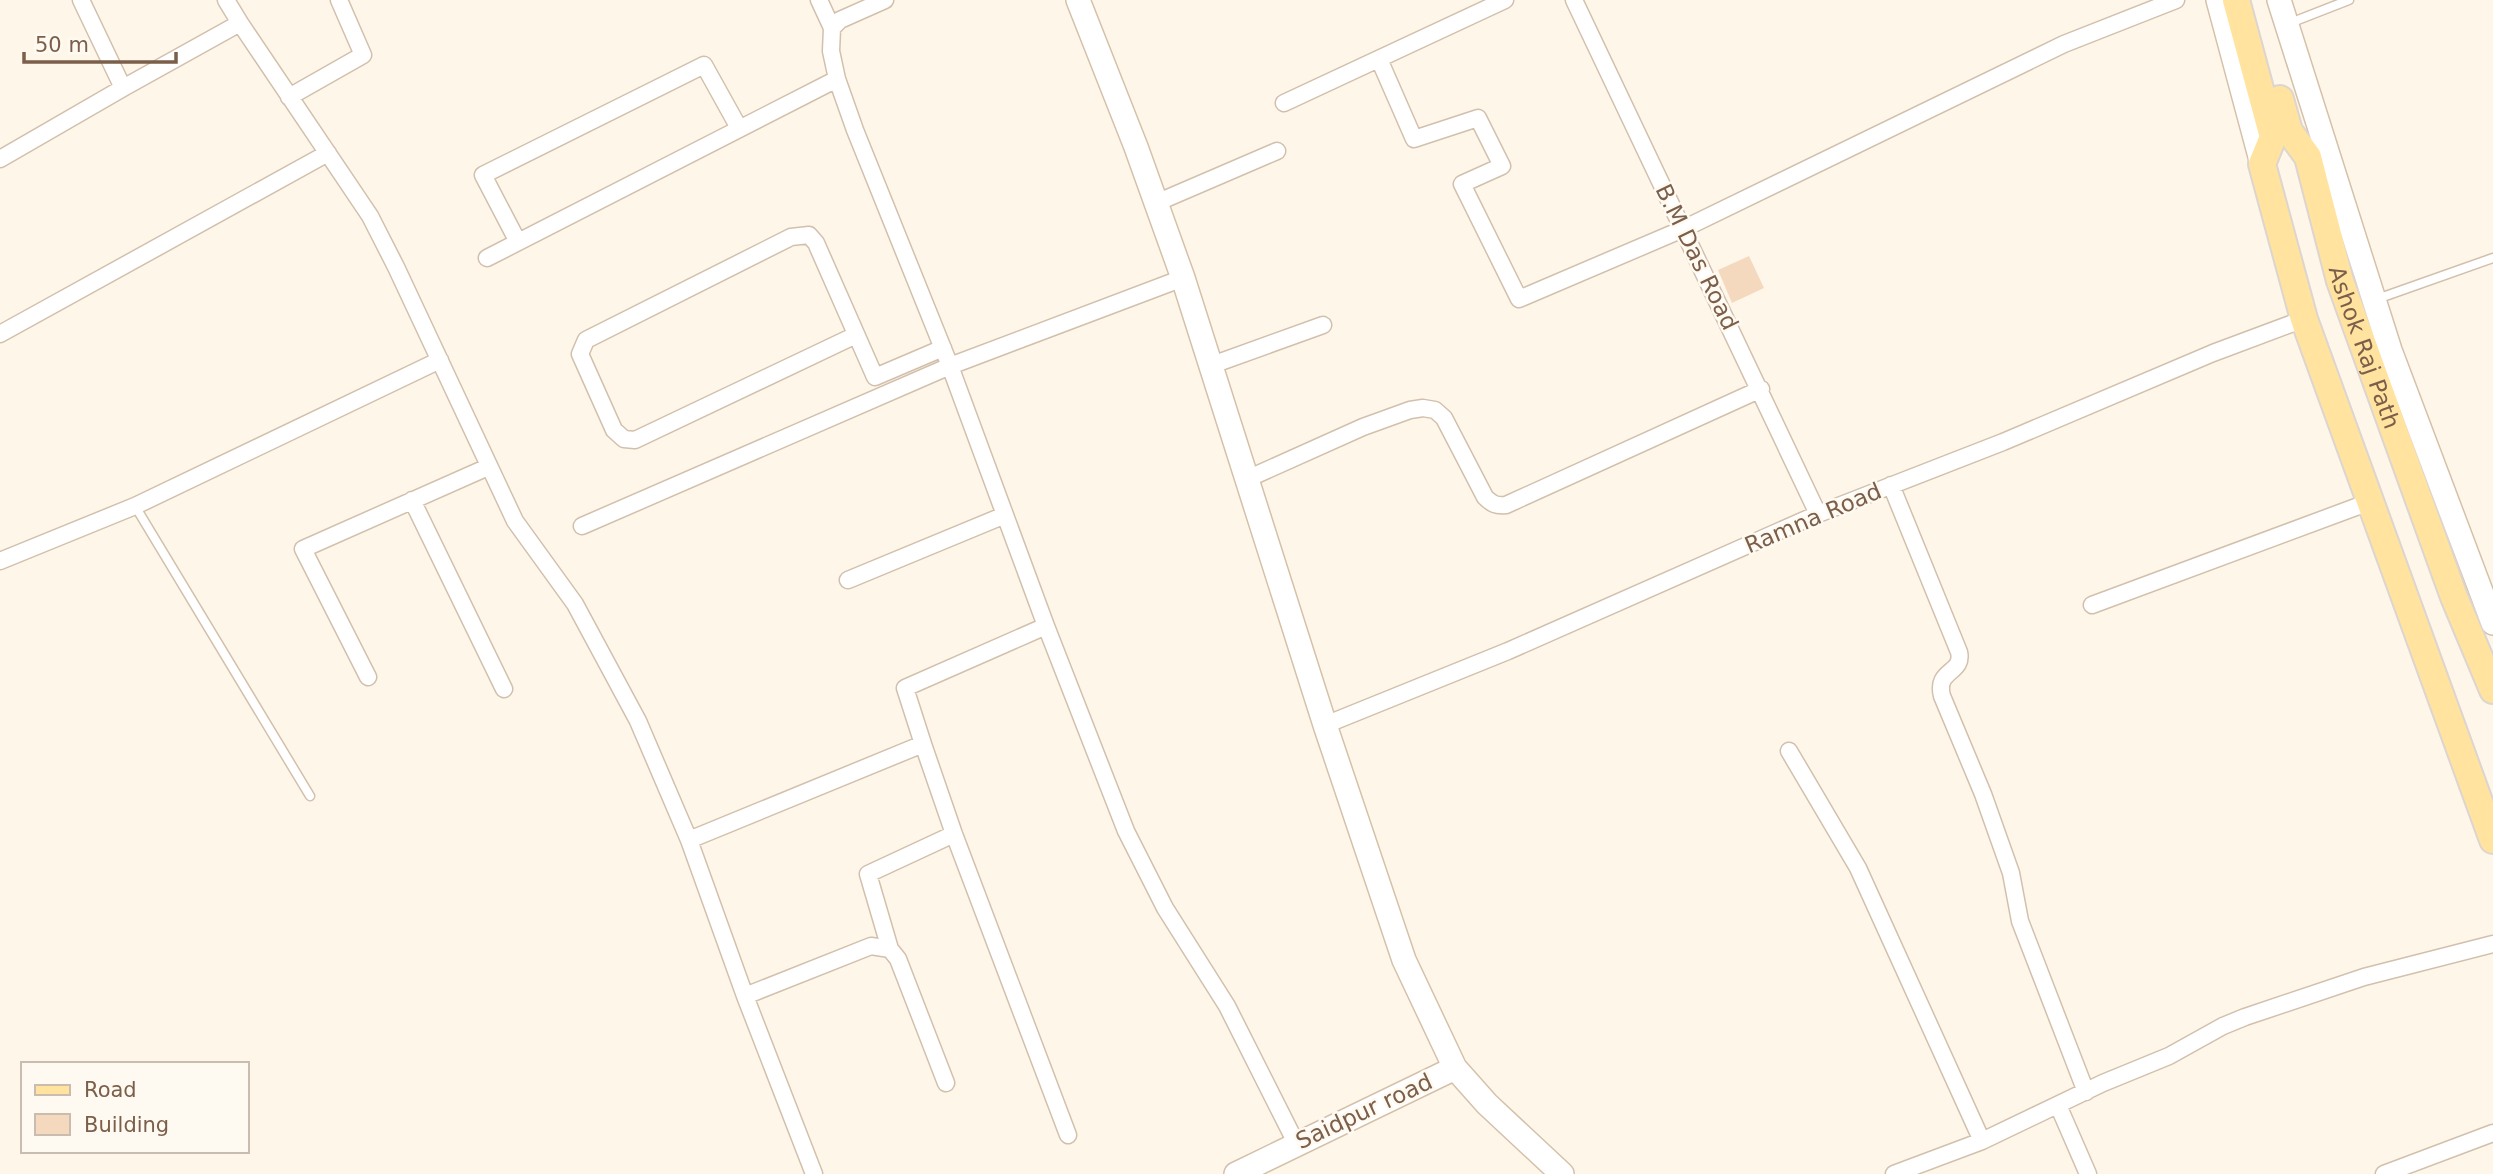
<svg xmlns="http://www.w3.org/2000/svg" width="2493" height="1174" font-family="'DejaVu Sans',sans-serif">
<rect width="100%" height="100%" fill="#fef7e9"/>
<!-- building -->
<path fill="#f5d9be" d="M1749,256L1764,288L1732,303L1718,270Z"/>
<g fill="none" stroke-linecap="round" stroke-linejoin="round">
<defs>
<path id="lane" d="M2290,23L2349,0
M2377,299L2493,258
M135,506L310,796"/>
<path id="street" d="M226,0L240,23
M819,0L832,28
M885,0L840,20L832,28L831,51L837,79L855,130L950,366L1046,626L1126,831L1165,908L1227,1006L1296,1143
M1574,0L1818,514
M1379,59L1414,139L1478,118L1502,166L1462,184L1519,299L1683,229L2064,44L2176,0
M123,88L240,23L370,216L396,267L515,521L575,604L638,721L689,840L923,744L954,834L1068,1135
M289,97L363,55L339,0
M1284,103L1505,0
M0,159L123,88L81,0
M1156,203L1277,151
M518,242L483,175L704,65L739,128
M487,258L837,79
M0,334L328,153
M856,335L635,440L624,439L614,430L580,354L586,340L791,237L809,235L816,243L875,377L943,348
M1212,365L1323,325
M1247,479L1363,427L1410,410L1423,408L1435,410L1444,418L1485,497C1492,504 1496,506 1506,505L1761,389
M1891,485L1959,652C1964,674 1935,669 1942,696L1983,794L2011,873L2020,921L2086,1092
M412,500L504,689
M582,526L950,366L1183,278
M0,561L135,506L440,360
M848,580L1005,515
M2092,605L2372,501
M368,677L303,549L488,467
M1325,725L1508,651L1818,514L2003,442L2213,353L2304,319
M923,744L905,688L1046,626
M1789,751L1858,868L1982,1141
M689,840L745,996L814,1174
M890,949L868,874L954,834
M745,996L871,946L890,949L898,959L946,1083
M2058,1105L2088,1174
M1894,1174L1982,1141L2103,1083L2169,1056L2223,1026L2245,1017L2364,977L2493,944
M2384,1174L2493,1133"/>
<path id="secondary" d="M1078,0L1136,147L1183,278L1325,725L1404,960L1455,1068L1487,1104L1562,1174
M2218,0L2262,164
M2279,0L2390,350L2493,623
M1236,1174L1455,1068"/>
<g id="primary">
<path d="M2236,0L2273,137L2262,164L2304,319L2493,840"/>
<path id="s1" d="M2280,99L2289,131L2308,157L2340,281L2454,597L2493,690"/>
</g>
</defs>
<!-- lane casing -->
<use href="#lane" stroke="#d2c0ad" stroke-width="11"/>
<!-- street casing -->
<use href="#street" stroke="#d2c0ad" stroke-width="19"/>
<!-- secondary casing -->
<use href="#secondary" stroke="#d5c1aa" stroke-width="26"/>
<!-- primary casing -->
<use href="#primary" stroke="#ddd5d0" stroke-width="30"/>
<!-- lane -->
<use href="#lane" stroke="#fff" stroke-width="8"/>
<!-- street -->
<use href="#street" stroke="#fff" stroke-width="16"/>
<!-- secondary -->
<use href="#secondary" stroke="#fff" stroke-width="23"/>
<!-- primary -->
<use href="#primary" stroke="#ffe39f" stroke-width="26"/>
</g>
<g text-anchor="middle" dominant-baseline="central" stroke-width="5" stroke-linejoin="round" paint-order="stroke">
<!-- street labels -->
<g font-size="23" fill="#7b5f4a" stroke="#fffaf1">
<text transform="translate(1697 257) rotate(64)">B.M Das Road</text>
<text stroke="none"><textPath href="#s1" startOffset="264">Ashok Raj Path</textPath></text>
<text transform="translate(1813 518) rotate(-23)">Ramna Road</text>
<text transform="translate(1364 1111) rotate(-25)">Saidpur road</text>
</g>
</g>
<!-- legend -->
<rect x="21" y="1062" width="228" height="91" fill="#fffaf1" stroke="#cabcae" stroke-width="2"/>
<rect x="35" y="1085" width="35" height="10" fill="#ffe39f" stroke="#cabcae" stroke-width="2"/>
<text x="84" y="1097" font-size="21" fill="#7b5f4a">Road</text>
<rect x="35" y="1114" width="35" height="21" fill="#f5d9be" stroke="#cabcae" stroke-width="2"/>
<text x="84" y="1132" font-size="21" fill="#7b5f4a">Building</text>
<!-- scale -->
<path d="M24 52v10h152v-10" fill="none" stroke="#7b5f4a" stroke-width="3.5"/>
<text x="35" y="52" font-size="21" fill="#7b5f4a" stroke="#fffaf1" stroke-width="5" paint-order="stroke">50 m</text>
</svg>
